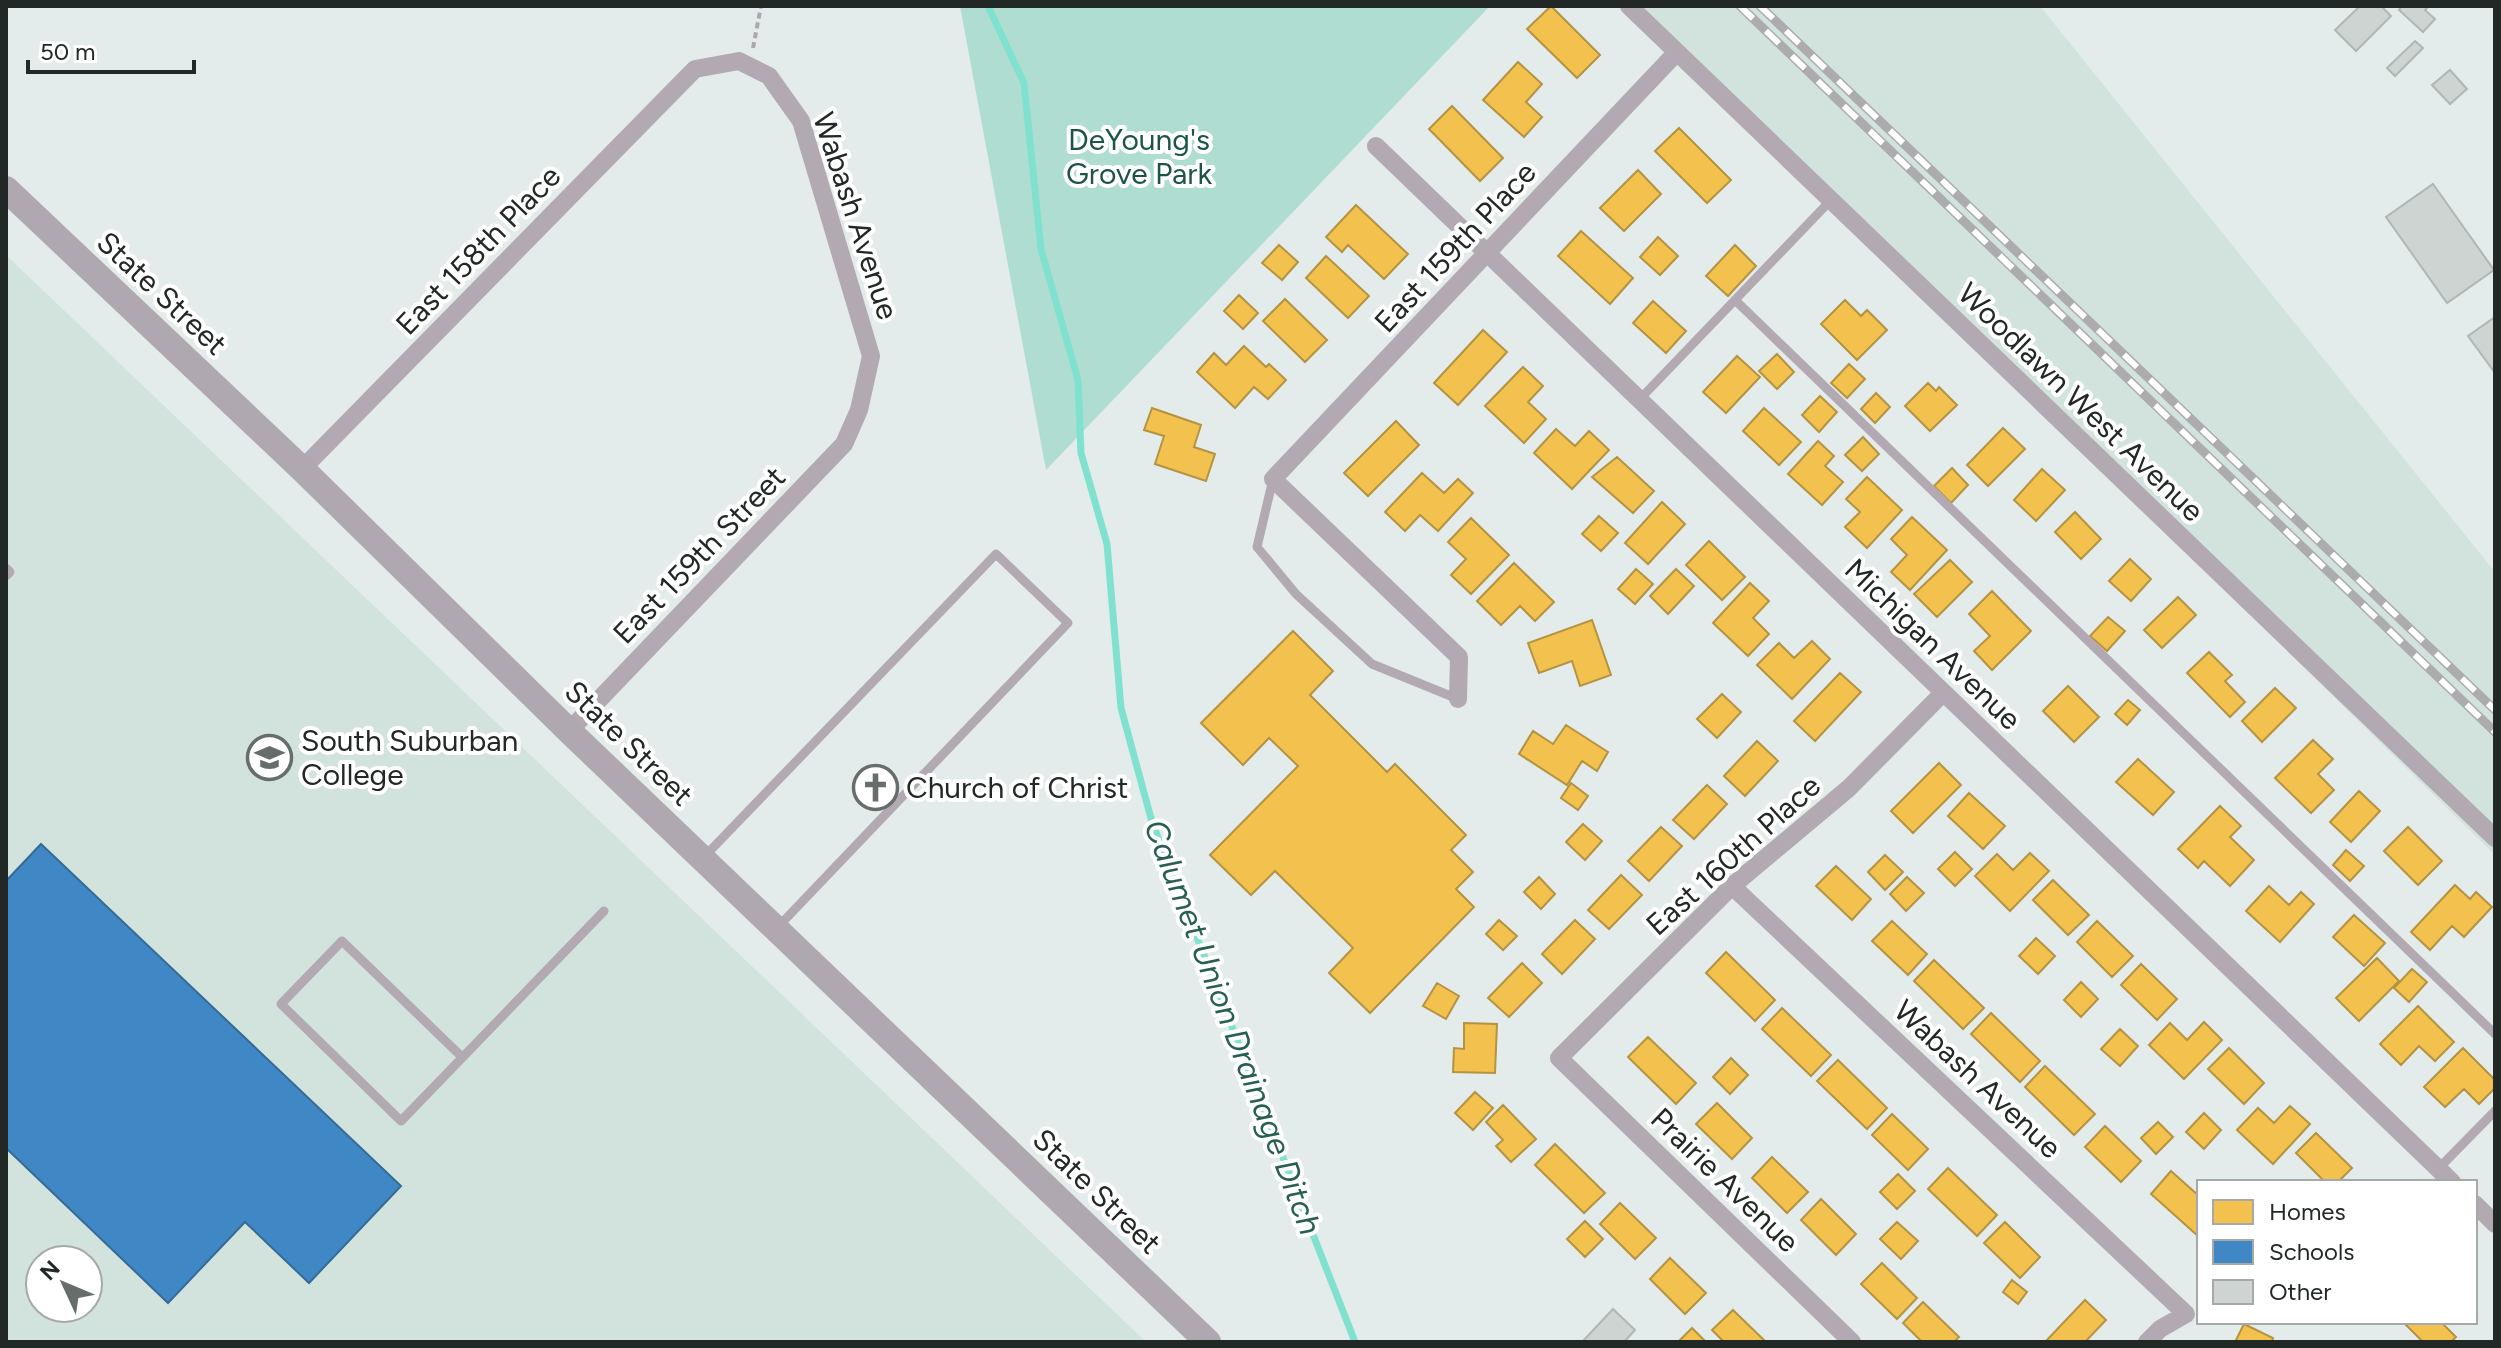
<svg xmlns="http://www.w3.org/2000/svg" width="2501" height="1348" font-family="Figtree,sans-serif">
<rect width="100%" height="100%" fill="#e3ecea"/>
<!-- built -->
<path fill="#d2e3de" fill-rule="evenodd" d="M1629,6H2040L2495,572V855Z
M6,255L1146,1342H6ZM40,1260H88V1308H40Z"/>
<!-- green -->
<path fill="#b0ddd2" d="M960,6H1490L1046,470Z"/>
<!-- homes -->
<path fill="#f2c14e" stroke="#b49342" stroke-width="2" d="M1551,6L1600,55L1577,78L1527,29Z
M1518,62L1542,84L1526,102L1542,117L1524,137L1483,100Z
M1452,106L1503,158L1480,181L1429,129Z
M1679,128L1731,180L1707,203L1655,151Z
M1638,170L1661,194L1624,231L1600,208Z
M1356,205L1408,254L1384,279L1348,245L1342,252L1326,237Z
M1581,231L1633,278L1610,304L1558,256Z
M1658,237L1678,256L1660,275L1640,257Z
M1279,245L1298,262L1282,280L1262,263Z
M1735,245L1756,266L1728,296L1706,276Z
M1326,256L1369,296L1348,318L1306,278Z
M1239,295L1258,313L1243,329L1224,311Z
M1285,299L1327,340L1305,362L1263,321Z
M1845,300L1861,316L1867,310L1887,330L1857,360L1821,324Z
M1653,301L1686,331L1666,353L1633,323Z
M1483,330L1507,352L1458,405L1434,383Z
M1244,346L1266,367L1269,364L1286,380L1268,399L1254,387L1235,408L1197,372L1214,353L1226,365Z
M1777,354L1794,372L1777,389L1759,371Z
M1737,356L1760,377L1726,413L1703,392Z
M1849,364L1865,379L1847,398L1831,383Z
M1523,367L1543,386L1528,402L1546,419L1524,443L1485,406Z
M1928,383L1936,391L1939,387L1957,405L1930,431L1905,406Z
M1876,393L1890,407L1875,423L1861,409Z
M1820,396L1837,412L1819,432L1802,415Z
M1152,408L1201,425L1194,447L1215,454L1206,481L1155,464L1164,436L1144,430Z
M1764,408L1801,442L1779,465L1743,431Z
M1396,421L1419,445L1368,496L1344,473Z
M2003,428L2025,449L1988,486L1967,465Z
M1556,429L1575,446L1589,431L1609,450L1572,489L1534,453Z
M1863,437L1879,454L1862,471L1845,455Z
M1818,441L1834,456L1825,466L1843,482L1822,505L1788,474Z
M1617,457L1654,491L1633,513L1592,477Z
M1952,468L1968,485L1951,503L1934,486Z
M2042,469L2065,490L2036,521L2014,500Z
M1422,473L1444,493L1458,479L1473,493L1438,531L1420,515L1405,531L1385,512Z
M1867,477L1902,510L1867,548L1845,527L1860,512L1846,499Z
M1662,502L1685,524L1648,564L1625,543Z
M2075,512L2101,539L2081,559L2055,532Z
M1599,516L1618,533L1601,551L1582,534Z
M1912,517L1947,550L1910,590L1891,572L1907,555L1891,539Z
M1471,518L1509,555L1471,594L1451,575L1466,559L1448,542Z
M1709,541L1745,577L1722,600L1686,565Z
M2130,559L2151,579L2131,601L2109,581Z
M1950,560L1972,582L1937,617L1914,594Z
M1514,563L1554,602L1535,621L1520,606L1501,625L1477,601Z
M1636,569L1653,584L1635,604L1618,589Z
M1676,569L1694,586L1668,614L1650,596Z
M1750,583L1769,601L1753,618L1769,634L1748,656L1713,623Z
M1992,591L2031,631L1992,670L1974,651L1990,636L1969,614Z
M2178,597L2196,615L2162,648L2144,630Z
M2108,617L2125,631L2107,651L2090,636Z
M1592,620L1611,675L1580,686L1572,661L1539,673L1528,643Z
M1293,631L1333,671L1310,695L1387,772L1395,764L1466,835L1451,850L1473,872L1456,889L1474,907L1370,1013L1329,973L1353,948L1275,871L1251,895L1210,855L1298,766L1269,738L1243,765L1201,723Z
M1812,641L1830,659L1792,699L1757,665L1779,643L1794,658Z
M2209,652L2232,675L2225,681L2245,702L2230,717L2187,673Z
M1840,673L1861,692L1815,741L1794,721Z
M2068,686L2099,717L2074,742L2043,711Z
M2275,688L2296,708L2262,742L2242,721Z
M1722,694L1741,712L1717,738L1697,719Z
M2128,700L2140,710L2127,725L2115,714Z
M1566,725L1608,752L1597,771L1582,761L1567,785L1519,754L1533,731L1553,744Z
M2313,740L2333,759L2318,774L2334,790L2311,813L2275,778Z
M1757,741L1778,761L1745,796L1724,776Z
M2138,759L2174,792L2153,815L2116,782Z
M1939,763L1961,785L1913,833L1891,811Z
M1571,783L1588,796L1578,810L1561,798Z
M1707,785L1727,804L1694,839L1673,820Z
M2359,791L2380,811L2351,842L2330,822Z
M1969,793L2005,826L1983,849L1948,816Z
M2220,806L2241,826L2230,837L2254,860L2230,886L2204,861L2198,868L2178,849Z
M1583,824L1602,841L1585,860L1566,842Z
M1661,827L1682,846L1649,881L1628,861Z
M2408,827L2442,861L2418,885L2384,851Z
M2346,850L2364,866L2350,881L2333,865Z
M1955,852L1972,869L1955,886L1938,869Z
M2030,853L2049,871L2010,911L1975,876L1997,854L2013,870Z
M1885,855L1903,872L1885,890L1868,872Z
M1836,866L1871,899L1852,920L1816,886Z
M1621,875L1642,895L1609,929L1588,910Z
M1539,877L1555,894L1541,909L1524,892Z
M1907,877L1924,893L1906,911L1890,894Z
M2053,880L2089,915L2068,935L2033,900Z
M2455,885L2470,899L2476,892L2492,907L2464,937L2452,926L2430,950L2411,932Z
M2269,886L2289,905L2301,892L2314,904L2280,942L2246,911Z
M2354,915L2385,943L2364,966L2333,937Z
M1499,920L1517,936L1503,950L1486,934Z
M1575,920L1595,939L1562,974L1542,954Z
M1892,921L1927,954L1908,975L1872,941Z
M2097,921L2133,956L2112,977L2077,942Z
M2036,938L2055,956L2038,974L2019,956Z
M1726,952L1775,1000L1755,1021L1706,973Z
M2377,958L2399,981L2359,1021L2336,998Z
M1934,960L1984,1008L1963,1029L1914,981Z
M1522,963L1542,983L1509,1017L1488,998Z
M2141,964L2177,999L2157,1020L2121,985Z
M2412,969L2427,982L2409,1002L2394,988Z
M2081,982L2098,999L2081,1017L2064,1000Z
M1437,983L1459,996L1446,1019L1423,1006Z
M2418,1006L2454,1042L2435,1061L2419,1046L2401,1065L2380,1044Z
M1782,1008L1831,1055L1811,1076L1762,1029Z
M1991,1013L2040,1061L2020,1082L1971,1034Z
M2204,1022L2222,1040L2184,1079L2149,1045L2170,1023L2187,1040Z
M1464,1023L1497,1024L1495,1073L1453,1072L1454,1048L1464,1049Z
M2120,1029L2138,1046L2120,1066L2101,1049Z
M1648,1037L1696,1083L1676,1104L1628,1057Z
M2229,1048L2264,1083L2244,1104L2208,1069Z
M2463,1048L2495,1080V1088L2479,1104L2464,1089L2445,1107L2424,1087Z
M1731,1058L1748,1075L1730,1094L1713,1077Z
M1838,1060L1887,1108L1867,1129L1817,1081Z
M2045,1066L2095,1114L2074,1135L2025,1087Z
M1475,1092L1493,1108L1473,1130L1455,1113Z
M1717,1103L1752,1138L1732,1159L1696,1124Z
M1503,1105L1536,1139L1511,1162L1496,1146L1503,1140L1486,1122Z
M2290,1106L2310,1124L2273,1164L2237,1130L2258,1108L2274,1123Z
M2204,1113L2221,1130L2204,1149L2186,1132Z
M1892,1114L1928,1149L1908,1170L1872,1135Z
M2158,1122L2173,1137L2156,1154L2141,1138Z
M2105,1126L2141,1161L2121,1182L2085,1147Z
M2316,1133L2352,1168L2338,1182H2325L2296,1153Z
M1555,1144L1605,1193L1584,1213L1535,1165Z
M1772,1157L1808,1192L1787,1213L1752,1178Z
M1948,1168L1997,1215L1977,1236L1928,1189Z
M2171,1171L2199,1196V1237L2151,1194Z
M1898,1174L1915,1191L1897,1209L1880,1192Z
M1821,1199L1856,1234L1836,1255L1801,1220Z
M1620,1203L1656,1238L1635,1259L1600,1224Z
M1585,1221L1603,1239L1585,1257L1567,1239Z
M1897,1222L1918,1241L1901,1259L1880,1239Z
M2005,1222L2040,1257L2020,1278L1984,1243Z
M1670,1258L1706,1293L1685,1314L1650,1279Z
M1882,1263L1917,1298L1897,1319L1861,1284Z
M2012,1280L2027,1292L2018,1304L2003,1292Z
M2085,1300L2106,1320L2085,1342H2045Z
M1923,1302L1959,1337L1954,1342H1922L1903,1323Z
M1733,1310L1766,1342H1724L1712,1330Z
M2403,1322H2441L2456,1337L2451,1342H2423Z
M2244,1324L2273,1338L2272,1342H2235Z
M1692,1328L1706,1342H1678Z"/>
<!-- schools -->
<path fill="#3f88c5" stroke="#366b95" stroke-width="2" d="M41,844L401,1186L309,1283L245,1222L168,1303L6,1148V881Z"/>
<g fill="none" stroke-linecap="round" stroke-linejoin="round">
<!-- stream -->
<path stroke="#80e2ce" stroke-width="7" d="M988,6L1024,83L1041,249L1078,380L1081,453L1107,544L1121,708L1152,822L1355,1342"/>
</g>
<!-- building -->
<path fill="#cdd4d2" stroke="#afb6b4" stroke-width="2" d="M2360,6H2381L2391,16L2356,51L2335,30Z
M2402,6H2429L2425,10L2435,19L2423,32L2399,10Z
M2415,41L2423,48L2395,76L2387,68Z
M2450,70L2467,89L2450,104L2432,85Z
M2433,184L2494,270L2447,303L2386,217Z
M2495,317V373L2468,336Z
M1613,1309L1635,1330L1624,1342H1582Z"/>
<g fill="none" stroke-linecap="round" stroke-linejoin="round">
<!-- path -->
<path stroke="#aba8ad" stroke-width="4" stroke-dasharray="6 4" stroke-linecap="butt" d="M753,48L761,6"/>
<!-- lane -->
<path stroke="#b2a9b2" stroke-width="9" d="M1735,300L2495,1034
M1639,400L1831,200
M1273,479L1257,547L1296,594L1372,664L1458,699
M6,568L10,572L6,576
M705,856L996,554L1068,623L777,928
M462,1057L342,941L281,1004L401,1121L604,911
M2438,1169L2495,1111"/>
<!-- street -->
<path stroke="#b2a9b2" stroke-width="18" d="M1629,6L2495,838
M1376,146L2452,1182
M302,469L695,69L739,61L769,76L801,121L871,356L859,410L844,444L569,731
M1458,699L1459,657L1273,479L1677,52
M1732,886L2186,1314L2160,1329L2147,1342
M2475,1204L2495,1224
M1852,1342L1559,1058L1732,886L1849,788L1943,693"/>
<!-- secondary -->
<path stroke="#b0a8b0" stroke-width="26" d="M6,189L302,469L569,731L1208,1342"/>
<defs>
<path id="rail" d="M1740,6L2495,732
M1760,6L2495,710"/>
</defs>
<!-- rail casing -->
<use href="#rail" stroke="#acabae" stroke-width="9"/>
<!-- rail -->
<use href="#rail" stroke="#fff" stroke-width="6" stroke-dasharray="18" stroke-linecap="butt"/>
</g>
<!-- icons -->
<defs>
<symbol id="university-ring" viewBox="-11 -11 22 22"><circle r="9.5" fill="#fff" stroke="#666d6b" stroke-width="1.5"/><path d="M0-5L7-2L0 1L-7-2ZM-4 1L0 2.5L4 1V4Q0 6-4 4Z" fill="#666d6b"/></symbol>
<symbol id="church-ring" viewBox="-11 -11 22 22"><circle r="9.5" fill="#fff" stroke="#666d6b" stroke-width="1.5"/><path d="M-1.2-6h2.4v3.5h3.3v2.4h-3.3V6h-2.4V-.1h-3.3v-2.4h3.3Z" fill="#666d6b"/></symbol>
</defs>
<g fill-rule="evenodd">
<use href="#university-ring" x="244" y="732" width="51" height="51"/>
<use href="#church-ring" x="850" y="762" width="51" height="51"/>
</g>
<g text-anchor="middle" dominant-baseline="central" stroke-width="8" stroke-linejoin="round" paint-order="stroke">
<!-- park labels -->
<g font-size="30" fill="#1c5449" stroke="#fff">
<text x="1139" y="139">DeYoung's<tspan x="1139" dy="34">Grove Park</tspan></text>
</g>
<!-- street labels -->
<g font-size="30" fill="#222826" stroke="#fff">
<text transform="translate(856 216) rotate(72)">Wabash Avenue</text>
<text transform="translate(1455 247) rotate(-47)">East 159th Place</text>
<text transform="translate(478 250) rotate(-46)">East 158th Place</text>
<text transform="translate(162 293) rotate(43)">State Street</text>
<text transform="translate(2081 402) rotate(44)">Woodlawn West Avenue</text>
<text transform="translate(699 555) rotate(-46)">East 159th Street</text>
<text transform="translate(1933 644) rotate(44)">Michigan Avenue</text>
<text transform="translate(629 743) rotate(44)">State Street</text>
<text transform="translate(1733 855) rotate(-42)">East 160th Place</text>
<text transform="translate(1978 1079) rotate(43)">Wabash Avenue</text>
<text transform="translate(1725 1180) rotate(44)">Prairie Avenue</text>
<text transform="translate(1097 1191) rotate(44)">State Street</text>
</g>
<!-- poi labels -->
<g font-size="30" fill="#222826" stroke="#fff" text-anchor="start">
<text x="301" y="740">South Suburban<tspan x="301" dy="34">College</tspan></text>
<text x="906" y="787">Church of Christ</text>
</g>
<!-- water labels -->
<g font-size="32" font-style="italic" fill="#285f53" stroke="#fff">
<text transform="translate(1233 1027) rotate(69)">Calumet Union Drainage Ditch</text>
</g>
</g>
<!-- border -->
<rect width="2501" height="1348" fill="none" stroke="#222826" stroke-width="16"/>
<!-- legend -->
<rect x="2197" y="1180" width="280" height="144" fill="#ffffff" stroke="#a7a9a8" stroke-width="2"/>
<rect x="2213" y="1200" width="40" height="24" fill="#f2c14e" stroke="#a7a9a8" stroke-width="2"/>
<text x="2269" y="1220" font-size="24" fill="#222826">Homes</text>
<rect x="2213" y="1240" width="40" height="24" fill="#3f88c5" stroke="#a7a9a8" stroke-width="2"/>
<text x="2269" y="1260" font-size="24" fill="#222826">Schools</text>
<rect x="2213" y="1280" width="40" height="24" fill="#cdd4d2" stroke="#a7a9a8" stroke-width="2"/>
<text x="2269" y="1300" font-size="24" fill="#222826">Other</text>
<!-- north arrow -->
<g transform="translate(64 1284) rotate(314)"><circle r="38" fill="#ffffff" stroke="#a7a9a8" stroke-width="2"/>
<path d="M0-6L14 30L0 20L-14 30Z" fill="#666d6b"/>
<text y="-12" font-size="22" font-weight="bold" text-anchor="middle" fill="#222826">N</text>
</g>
<!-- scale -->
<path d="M28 60v12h166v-12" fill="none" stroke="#222826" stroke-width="4"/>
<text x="40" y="60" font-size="24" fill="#222826" stroke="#ffffff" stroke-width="6" paint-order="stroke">50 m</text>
</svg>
